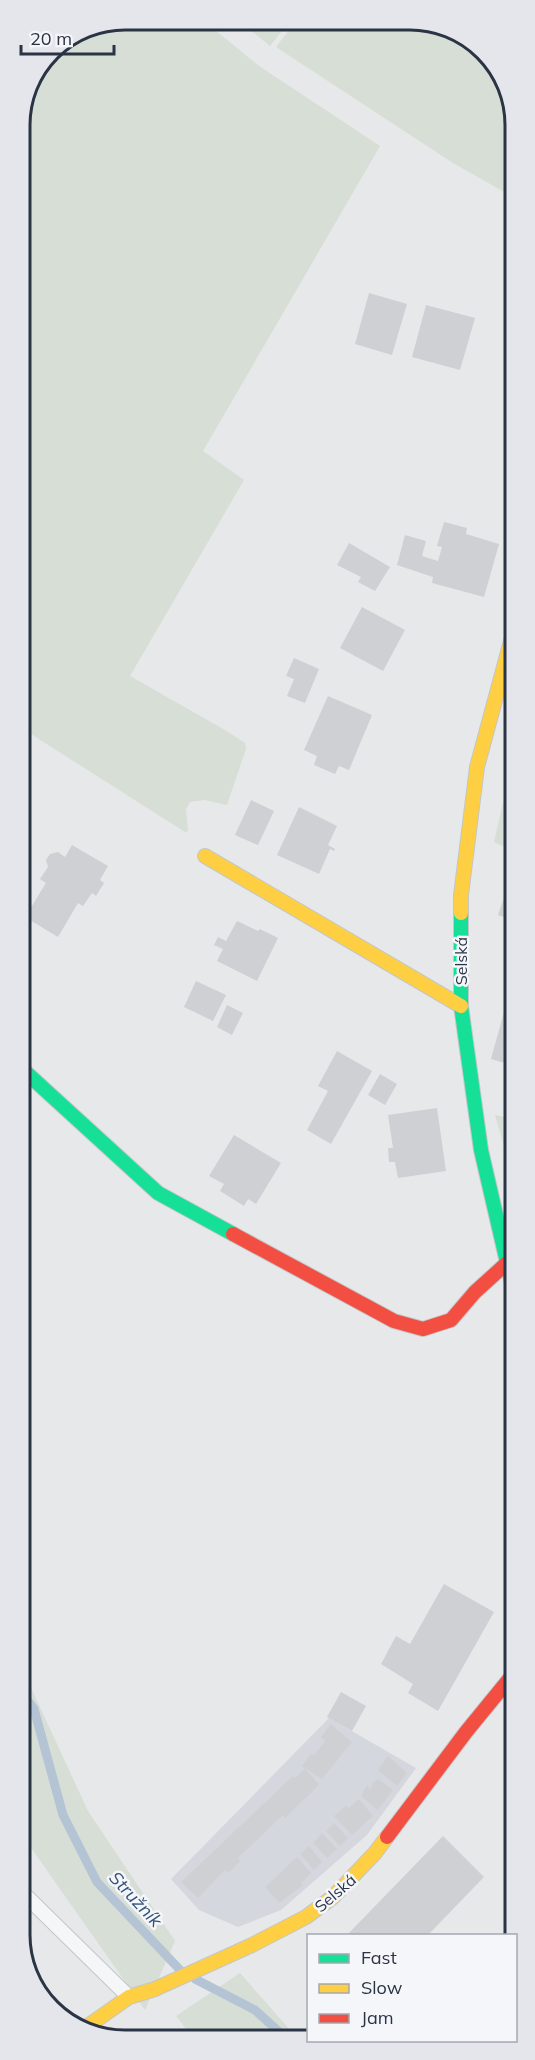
<svg xmlns="http://www.w3.org/2000/svg" width="535" height="2060" font-family="Mulish,sans-serif">
<rect width="100%" height="100%" fill="#e6e8ea"/>
<!-- built -->
<path fill="#d4d7dd" d="M329,1718L416,1768L367,1835L281,1910L238,1927L199,1910L171,1879Z"/>
<!-- green -->
<path fill="#d6ded6" d="M437,23L489,55L515,111V198L453,163L276,47L293,25Z
M244,25H287L270,46Z
M210,26L259,66L380,146L203,451L244,480L130,676L225,730L245,743L246,749L227,805L204,800L190,802L186,809L188,831L185,832L20,727V118L51,50L85,27Z
M515,750V852L494,842Z
M495,1115L515,1119V1184Z
M20,1670L26,1677L88,1811L175,1941L145,2010L20,1832Z
M240,1973L298,2039H194L176,2016Z"/>
<g fill="none" stroke-linecap="round" stroke-linejoin="round">
<!-- stream -->
<path stroke="#b4c4d5" stroke-width="9" d="M20,1690L34,1709L63,1815L97,1882L181,1971
M195,1979L255,2010L287,2039"/>
</g>
<!-- building -->
<path fill="#ced0d3" d="M369,293L407,304L392,355L355,344Z
M426,305L475,318L460,370L412,357Z
M444,522L467,528L466,534L499,544L484,597L432,583L433,577L397,565L405,535L426,541L422,556L438,561L442,547L437,546Z
M349,543L390,567L375,591L358,582L361,577L337,565Z
M362,607L405,630L383,671L340,648Z
M294,658L319,669L305,703L287,696L294,679L286,676Z
M328,696L372,715L349,770L339,766L335,774L314,765L317,756L304,750Z
M251,800L274,811L258,845L235,835Z
M299,807L337,826L328,845L335,849L334,851L330,849L319,874L277,855Z
M72,845L108,866L100,880L104,883L96,896L92,893L83,906L78,903L58,937L25,917L46,883L40,879L48,867L46,860L50,854L58,852L65,857Z
M512,874L515,875V921L498,915Z
M237,921L258,931L260,929L278,938L257,981L217,961L223,949L214,945L218,937L226,941Z
M196,981L226,995L213,1021L184,1007Z
M509,994L515,996V1066L491,1059Z
M227,1005L243,1013L232,1035L217,1027Z
M337,1051L372,1071L331,1144L307,1130L328,1091L318,1086Z
M380,1074L397,1084L385,1105L368,1095Z
M437,1108L446,1171L398,1178L395,1162H389L388,1148H393L388,1115Z
M234,1135L281,1163L256,1204L248,1199L244,1206L220,1191L224,1184L209,1176Z
M444,1584L494,1612L438,1711L408,1693L413,1684L381,1664L396,1636L410,1644Z
M341,1692L366,1706L352,1731L327,1717Z
M331,1724L352,1742L322,1779L302,1766L311,1753L314,1756L325,1741L321,1737Z
M388,1756L407,1773L397,1786L378,1770Z
M305,1768L319,1785L285,1818L283,1815L238,1858L240,1861L229,1873L225,1870L198,1898L181,1882L293,1776L295,1778Z
M378,1779L393,1790L378,1810L361,1796L367,1785L371,1789L372,1783Z
M359,1799L373,1816L352,1835L334,1816L346,1806L349,1808Z
M334,1823L348,1838L340,1846L326,1831Z
M322,1833L337,1849L327,1858L313,1843Z
M443,1836L484,1877L427,1936H346Z
M309,1846L322,1862L314,1870L300,1854Z
M297,1857L311,1873L301,1883L303,1885L279,1903L265,1887Z"/>
<g fill="none" stroke-linecap="round" stroke-linejoin="round">
<defs>
<path id="lane" d="M20,1890L129,1997"/>
<path id="fast" d="M461,913V1006L481,1150L515,1297
M20,1067L158,1193L233,1234"/>
<path id="slow" d="M205,856L461,1006
M461,913V895L477,767L515,626
M85,2028L129,1997L155,1989L252,1945L306,1917L333,1897L375,1853L387,1837"/>
<path id="jam" d="M233,1234L394,1321L423,1329L451,1320L475,1292L507,1263
M387,1837L466,1732L515,1672"/>
</defs>
<!-- lane casing -->
<use href="#lane" stroke="#c4c6c8" stroke-width="16"/>
<!-- fast casing -->
<use href="#fast" stroke="#c4c6c8" stroke-width="16"/>
<!-- slow casing -->
<use href="#slow" stroke="#c4c6c8" stroke-width="16"/>
<!-- jam casing -->
<use href="#jam" stroke="#c4c6c8" stroke-width="16"/>
<!-- lane -->
<use href="#lane" stroke="#f5f6f7" stroke-width="14"/>
<!-- fast -->
<use href="#fast" stroke="#16e098" stroke-width="14"/>
<!-- slow -->
<use href="#slow" stroke="#ffcf43" stroke-width="14"/>
<!-- jam -->
<use href="#jam" stroke="#f24e42" stroke-width="14"/>
</g>
<g text-anchor="middle" dominant-baseline="central" stroke-width="5" stroke-linejoin="round" paint-order="stroke">
<!-- street labels -->
<g font-size="16" fill="#2b3445" stroke="#f4f6f9">
<text transform="translate(461 961) rotate(-90)">Selská</text>
<text transform="translate(335 1893) rotate(-41)">Selská</text>
</g>
<!-- water labels -->
<g font-size="18" font-style="italic" fill="#34527a" stroke="#f4f6f9">
<text transform="translate(136 1899) rotate(47)">Stružník</text>
</g>
</g>
<!-- crop -->
<path d="M0 0H535V2060H0ZM125 30H410A95 95 0 0 1 505 125V1935A95 95 0 0 1 410 2030H125A95 95 0 0 1 30 1935V125A95 95 0 0 1 125 30Z" fill="#e4e6eb" fill-rule="evenodd"/>
<path fill="none" stroke="#2b3445" stroke-width="3" d="M125 30H410A95 95 0 0 1 505 125V1935A95 95 0 0 1 410 2030H125A95 95 0 0 1 30 1935V125A95 95 0 0 1 125 30Z"/>
<!-- legend -->
<rect x="307" y="1934" width="210" height="108" fill="#f4f6f9" stroke="#a4a8b1" stroke-width="1.5"/>
<rect x="319" y="1954" width="30" height="9" fill="#16e098" stroke="#a4a8b1" stroke-width="1.5"/>
<text x="361" y="1964" font-size="18" fill="#2b3445">Fast</text>
<rect x="319" y="1984" width="30" height="9" fill="#ffcf43" stroke="#a4a8b1" stroke-width="1.5"/>
<text x="361" y="1994" font-size="18" fill="#2b3445">Slow</text>
<rect x="319" y="2014" width="30" height="9" fill="#f24e42" stroke="#a4a8b1" stroke-width="1.5"/>
<text x="361" y="2024" font-size="18" fill="#2b3445">Jam</text>
<!-- scale -->
<path d="M21 45v9h93v-9" fill="none" stroke="#2b3445" stroke-width="3"/>
<text x="30" y="45" font-size="18" fill="#2b3445" stroke="#f4f6f9" stroke-width="4.5" paint-order="stroke">20 m</text>
</svg>
